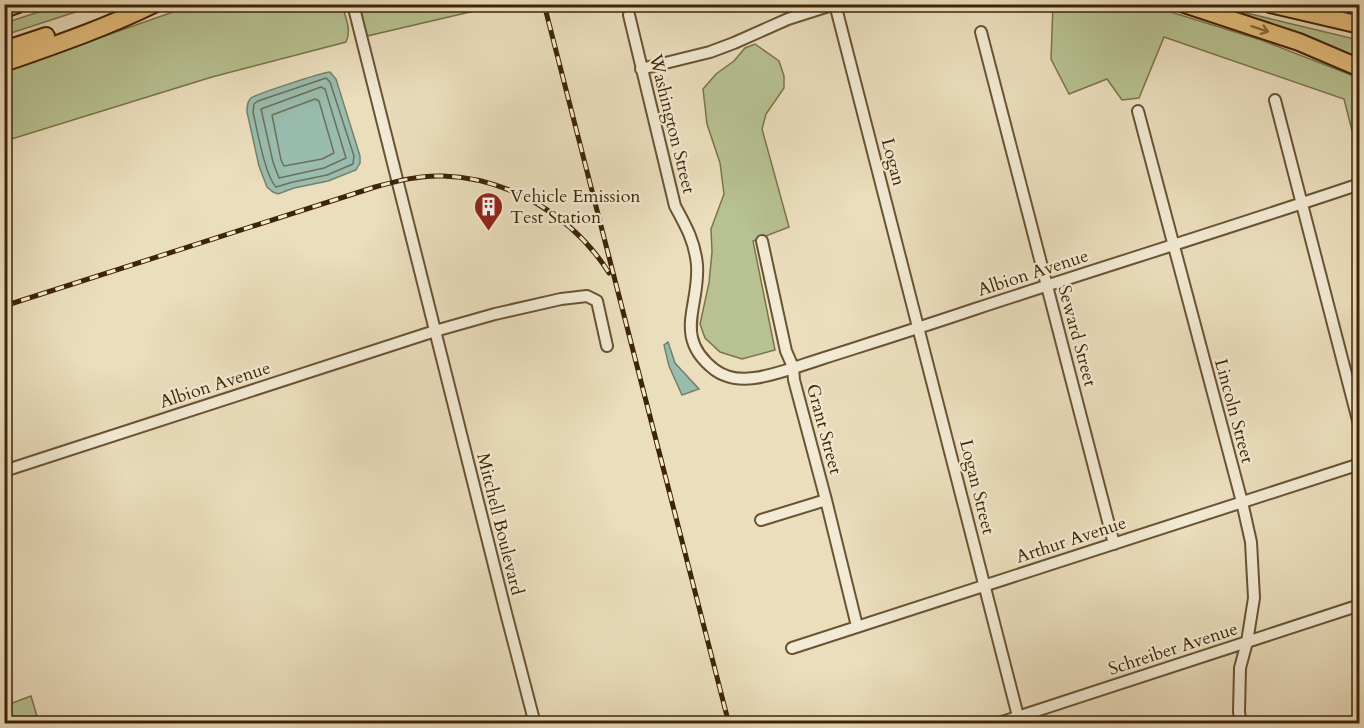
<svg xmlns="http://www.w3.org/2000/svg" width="1364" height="728" font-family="Cardo,serif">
<rect width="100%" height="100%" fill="#ebdebd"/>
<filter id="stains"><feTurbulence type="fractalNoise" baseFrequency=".00333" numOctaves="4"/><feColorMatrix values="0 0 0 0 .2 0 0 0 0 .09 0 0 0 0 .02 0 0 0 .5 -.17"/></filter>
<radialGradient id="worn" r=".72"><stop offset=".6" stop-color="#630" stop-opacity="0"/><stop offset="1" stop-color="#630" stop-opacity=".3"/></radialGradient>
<!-- green -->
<path fill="#b7c191" stroke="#7b734a" stroke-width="1.5" d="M60,5H97L5,35V23Z
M193,5H342C345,16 352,30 346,42L212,77L5,141L4,71Z
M359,5V4L500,5L367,36Z
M1053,5H1148L1261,40L1359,78V158L1344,99L1164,37L1139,98L1122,100L1107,79L1069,94L1051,59Z
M1208,5H1213L1359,40V60Z
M755,44L779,61L784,76V88L766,114L762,129L789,227L753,241L775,350L742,359L720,352L705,338L700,324L709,283L712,252L711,229L724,194L720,163L707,124L703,89L716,74L734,61L745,48Z
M31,696L39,723H5V698L7,705Z"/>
<!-- water -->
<path fill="#99bcae" stroke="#75806a" stroke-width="1.5" d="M330,72L336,79L360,156V163L356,170L328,181L294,188L278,194L273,192L267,187L259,166L247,112C247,107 247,102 251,98C254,95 323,72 330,72Z
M668,342L675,363L699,389L682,395L669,366L664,345Z"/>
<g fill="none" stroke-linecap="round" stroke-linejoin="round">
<!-- shore -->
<path stroke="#6c7059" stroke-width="1.5" d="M326,78L330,82L354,156L353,164L327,175L293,182L276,187C265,176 257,129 253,112L254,104L258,101Z
M321,87L325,89L346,158L324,168L279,178L273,162L261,109Z
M315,99L319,101L334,153L322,159L284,166L281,160L272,115Z"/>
<defs>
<path id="minor" d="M353,4L506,613L535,724
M629,15L675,206C686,226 695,242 697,265C700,307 672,337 715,370C726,378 741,380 754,378C778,375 801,365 824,358C874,342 925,326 975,309C1103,267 1232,227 1360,184
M981,32L1114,544
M641,69L710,52L734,43L788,19L835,4L1020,724
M1275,100L1360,428
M1138,111L1242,502L1251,542L1254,598L1247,642L1240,668L1239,712L1241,724
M762,241L786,351L793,367L794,380L826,500L857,626
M4,471L435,331L495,314L561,299L587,296L597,301L607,346
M761,520L826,500
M792,648L1360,464
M996,724L1360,605"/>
<path id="highway" d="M1184,4L1299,42L1360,68
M1270,4L1360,25
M4,9L18,4
M4,50L46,36
M4,63C55,45 105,28 154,4"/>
</defs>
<!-- minor casing -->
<use href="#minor" stroke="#6a5332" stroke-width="14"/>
<!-- highway casing -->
<use href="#highway" stroke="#3f2504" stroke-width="20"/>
<!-- minor -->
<use href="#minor" stroke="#f2ead4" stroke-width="10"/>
<!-- highway -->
<use href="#highway" stroke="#e6bf7e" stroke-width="16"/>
<defs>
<path id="rail" d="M544,4L729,724
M4,306L375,187C397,181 420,175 443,176C510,178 574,217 609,273"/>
</defs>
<!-- rail casing -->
<use href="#rail" stroke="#3f2504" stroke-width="5"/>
<!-- rail -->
<use href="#rail" stroke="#f2ead4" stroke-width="3" stroke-dasharray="9" stroke-linecap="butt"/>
</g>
<!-- one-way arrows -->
<defs><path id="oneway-shaft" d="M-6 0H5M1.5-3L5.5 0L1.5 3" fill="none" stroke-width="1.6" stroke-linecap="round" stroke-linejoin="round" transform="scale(1.5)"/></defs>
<use stroke="#8a6a3b" href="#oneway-shaft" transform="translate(1260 29) rotate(18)"/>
<!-- icons -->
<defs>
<symbol id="building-pin" viewBox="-11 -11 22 30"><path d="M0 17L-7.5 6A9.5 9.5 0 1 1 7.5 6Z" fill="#8f2418" stroke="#f2ead4"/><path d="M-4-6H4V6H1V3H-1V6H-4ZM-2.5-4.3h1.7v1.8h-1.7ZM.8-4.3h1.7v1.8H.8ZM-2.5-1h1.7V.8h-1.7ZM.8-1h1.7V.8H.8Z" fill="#fff"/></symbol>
</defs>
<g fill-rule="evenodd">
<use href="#building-pin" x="472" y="190" width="33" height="45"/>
</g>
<g text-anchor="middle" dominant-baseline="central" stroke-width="4.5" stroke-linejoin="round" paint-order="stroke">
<!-- street labels -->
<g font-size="18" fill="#3f2504" stroke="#f2ead4">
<text transform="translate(672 124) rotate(76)">Washington Street</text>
<text transform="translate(893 162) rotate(75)">Logan</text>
<text transform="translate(1033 273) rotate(-18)">Albion Avenue</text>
<text transform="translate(1077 336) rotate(75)">Seward Street</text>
<text transform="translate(215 385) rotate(-18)">Albion Avenue</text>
<text transform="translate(1234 411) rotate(75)">Lincoln Street</text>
<text transform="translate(824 429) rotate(75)">Grant Street</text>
<text transform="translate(977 487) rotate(76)">Logan Street</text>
<text transform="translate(500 524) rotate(76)">Mitchell Boulevard</text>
<text transform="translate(1071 540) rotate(-18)">Arthur Avenue</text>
<text transform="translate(1173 649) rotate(-18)">Schreiber Avenue</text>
</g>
<!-- poi labels -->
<g font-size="18" fill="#3f2504" stroke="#f2ead4" text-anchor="start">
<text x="510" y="196">Vehicle Emission<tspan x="510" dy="21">Test Station</tspan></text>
</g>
</g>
<!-- margin -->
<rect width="1364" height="728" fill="none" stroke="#ebdebd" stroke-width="24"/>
<rect x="6" y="6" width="1352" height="716" fill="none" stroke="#3f2504" stroke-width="3"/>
<rect x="12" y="12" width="1340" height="704" fill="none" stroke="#3f2504" stroke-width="1.5"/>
<rect width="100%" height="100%" filter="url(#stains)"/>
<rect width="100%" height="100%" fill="url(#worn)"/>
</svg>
